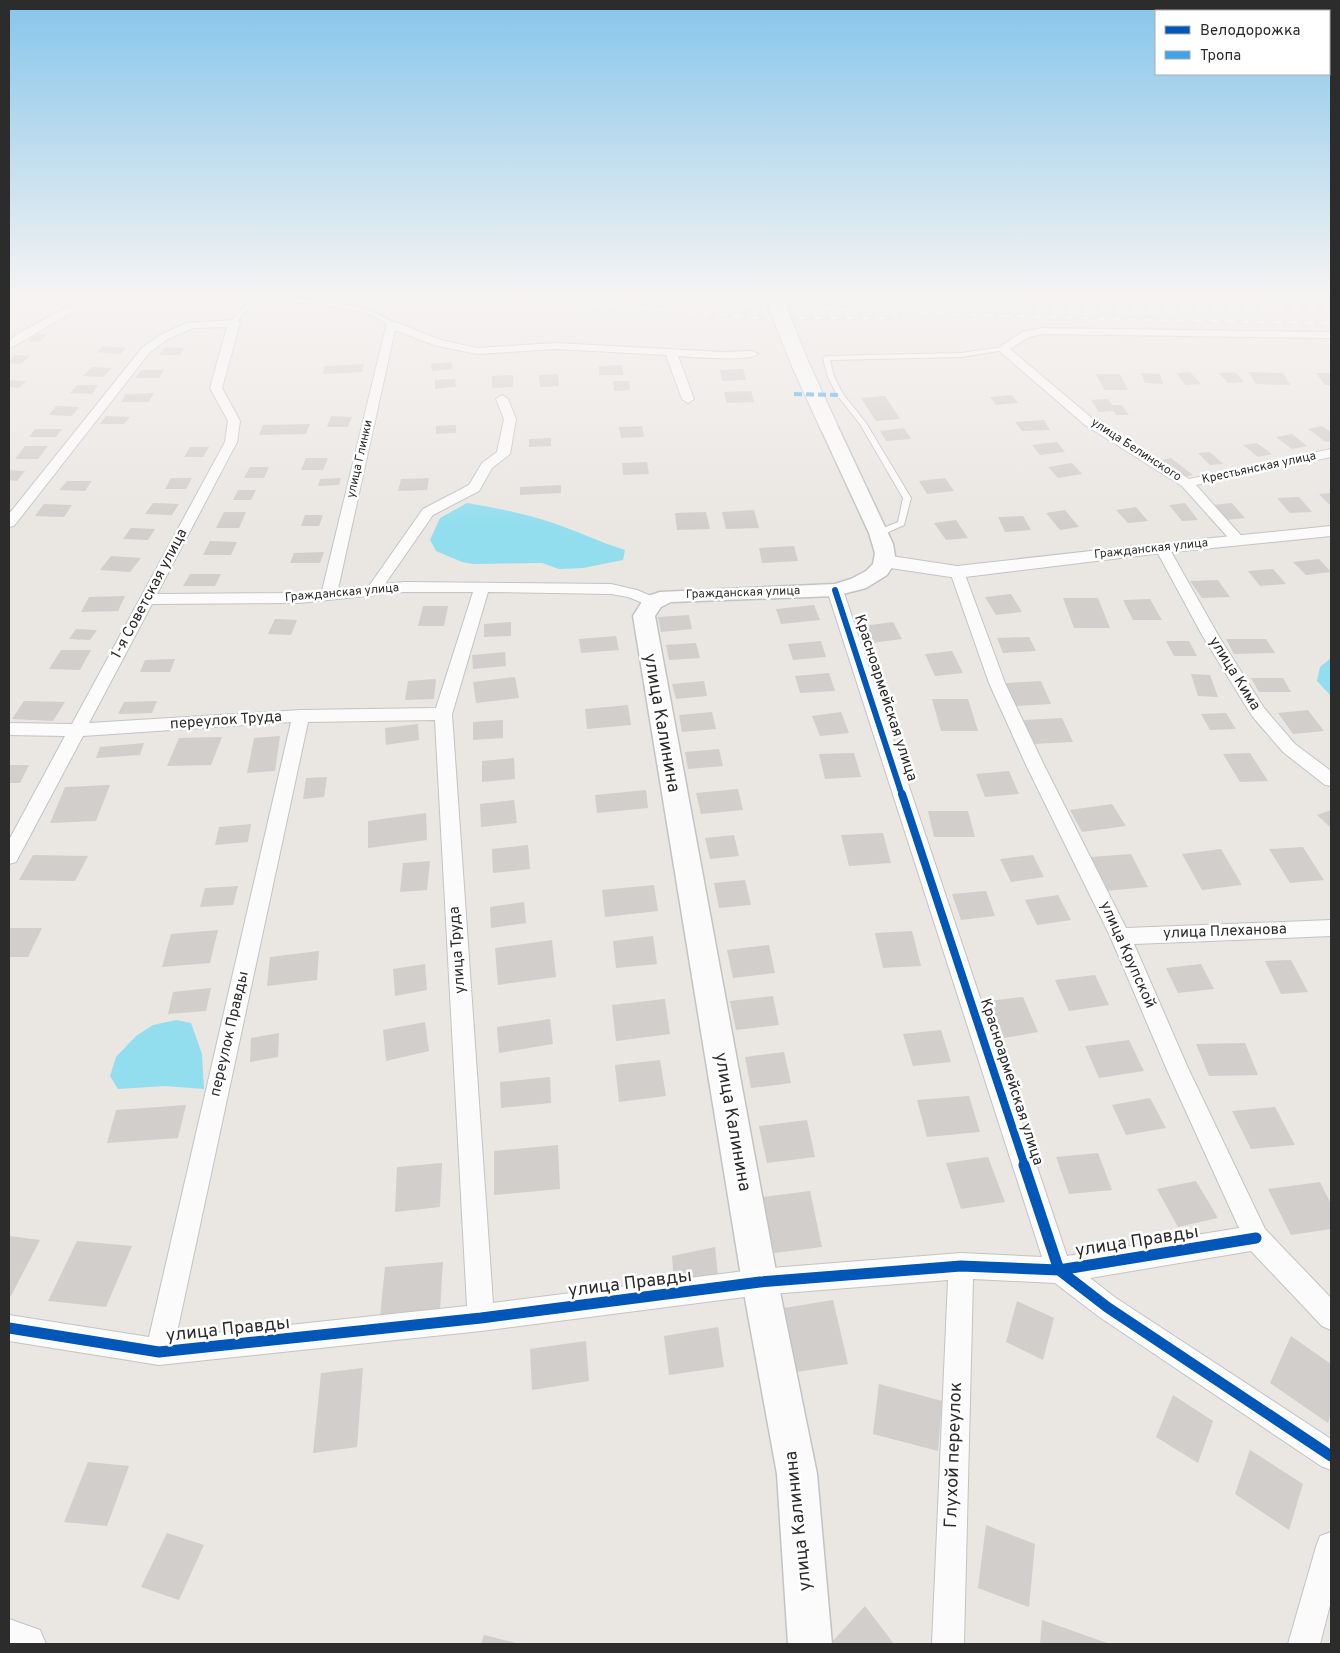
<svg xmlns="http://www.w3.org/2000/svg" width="1340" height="1653" font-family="Overpass,sans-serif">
<rect width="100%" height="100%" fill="#eae6e2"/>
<!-- water -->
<path fill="#92deef" d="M467,503C495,508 523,513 550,522C575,530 599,542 625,550L623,560L583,568L559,569L542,563L473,564L462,562L436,551L430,540L440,518Z
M1331,658V696L1317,681L1320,667Z
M176,1020L191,1023L202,1054L204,1089L165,1086L118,1089L110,1076L116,1057L136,1036L153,1025Z"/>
<!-- building -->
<path fill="#d1cecb" d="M36,334H48L39,342L28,341Z
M103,346L127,348L120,354L96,352Z
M165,347L185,348L180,355H159Z
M15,355L30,356L21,364L9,363V361Z
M451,362L453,369L432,371L431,364Z
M364,364L362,372L323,374L324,366Z
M622,365L623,375H599V366Z
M92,367L112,368L103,377L83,376Z
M743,369L746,380L722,381L720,370Z
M141,370H164L159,378H135Z
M1190,372L1201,384L1186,385L1176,373Z
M1235,372L1244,382L1228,383L1219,373Z
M1248,372L1283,373L1290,385L1256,384Z
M1141,373L1160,374L1163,384L1145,383Z
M1316,373H1330L1331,385H1325Z
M558,374L559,386L540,387L539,375Z
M1096,374H1120L1128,390H1104Z
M513,375V387L492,388V376Z
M455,379L456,387L435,389V380Z
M9,380L26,381L19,388L9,387Z
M613,381H629L630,390L614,391Z
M77,385H98L92,394L70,393Z
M751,391L754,402L727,403L724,392Z
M154,393L149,402H121L126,394Z
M1012,395L1018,403L996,405L990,397Z
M885,396L900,419L876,421L861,398Z
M1108,399L1112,405H1122L1129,415H1116L1114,411L1099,412L1091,400Z
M56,406L79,407L72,416L49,415Z
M106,416L130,417L124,424H100Z
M331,416L352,417L348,427H327Z
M1044,420L1050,430L1022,431L1015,422Z
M310,424L306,434L259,435L263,425Z
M456,425V433L436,434V426Z
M642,426L644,437L621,438L619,427Z
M1322,426L1331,432V441L1326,442L1308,429Z
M904,428L911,439L886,441L880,431Z
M35,429H62L56,437H29Z
M1292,434L1307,446L1292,449L1276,437Z
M551,438V446L529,447V439Z
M1057,442L1065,452L1040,455L1032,445Z
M1257,443L1272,454L1258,457L1243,445Z
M25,446H48L38,459H15Z
M190,447H209L203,457H184Z
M1210,452L1223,464L1210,465L1198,453Z
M306,458H328L323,470H301Z
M1171,458L1193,475L1178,478L1156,461Z
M647,462L649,474L623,475L622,463Z
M1072,463L1082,474L1058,478L1048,467Z
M250,467H269L264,478H244Z
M9,470L25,471L17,481L9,480Z
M171,478H192L186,489H165Z
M341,478L339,485L318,486L320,479Z
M429,478L427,490L398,491L401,479Z
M945,478L954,491L927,494L919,481Z
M67,481H92L85,491L59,490Z
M561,485V493L520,495V487Z
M238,490H256L251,500H233Z
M1331,493V506L1319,494Z
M1299,497L1312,512L1290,513L1277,498Z
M153,503L179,504L172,515L145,514Z
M1185,503L1198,520L1182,521L1169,505Z
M1232,503L1245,518L1225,520L1213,505Z
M44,504L72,505L64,517L35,516Z
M1136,507L1148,521L1128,523L1116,510Z
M754,510L759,528L726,529L722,512Z
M1065,510L1079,527L1060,530L1046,513Z
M224,512H246L239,528H216Z
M706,512L710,529L677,530L675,513Z
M305,515H323L319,526H301Z
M1023,516L1031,530L1005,532L998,517Z
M956,520L968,538L946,540L934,523Z
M131,528L155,529L148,540L123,539Z
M210,541L237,542L231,555H203Z
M794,546L798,561L762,563L759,548Z
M324,552L320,563H290L294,553Z
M111,556L141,558L130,572L100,570Z
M1319,559L1331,572L1306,575L1293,562Z
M1273,569L1286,584L1260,586L1248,571Z
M190,574H221L215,586H183Z
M1218,580L1230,597L1202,598L1190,581Z
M1011,594L1022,612L996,615L985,597Z
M125,596L118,611L81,612L89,597Z
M1063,598H1098L1110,628H1074Z
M1150,599L1162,620H1133L1123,600Z
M814,605L820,620L781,624L776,609Z
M423,606H448L444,626H418Z
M689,615L692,629L661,632L658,617Z
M275,619L297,620L291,635L268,634Z
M511,622V636L484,637V624Z
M893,622L902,639L872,643L863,626Z
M76,629L97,630L90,640L69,639Z
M616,636L619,650L581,653L579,639Z
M1029,637L1036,651L1003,653L997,638Z
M1226,639H1266L1275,653L1234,654Z
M821,641L826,657L793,660L788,644Z
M1166,641H1189L1197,656H1174Z
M696,643L700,658L669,660L666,645Z
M61,650H91L80,670L49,669Z
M952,651L963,673L935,676L925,654Z
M505,652L506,666L473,669L472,655Z
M175,659L170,672H140L145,660Z
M829,673L835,691L800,693L795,676Z
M1191,674L1210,675L1218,697L1198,696Z
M515,677L519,698L476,703L473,682Z
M1251,678H1283L1291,692H1259Z
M436,679L434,699L405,700L408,681Z
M704,681L707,696L676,699L672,684Z
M1041,681L1051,704L1015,706L1006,683Z
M932,699H968L978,731H941Z
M24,701L65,702L53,721L12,719Z
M157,701L152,713L118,714L124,702Z
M628,705L631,725L587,729L585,709Z
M1308,710L1324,731L1293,734L1278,713Z
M712,712L716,729L682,732L679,715Z
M841,712L849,733L820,736L812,716Z
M1226,713L1236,729L1210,730L1201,714Z
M1062,718L1073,742L1033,744L1024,720Z
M503,720V738L473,740V722Z
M418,724L419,740L386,745L385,728Z
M280,736L275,771L247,773L254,738Z
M222,737L211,765L167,766L179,738Z
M144,743L140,755L96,758L100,747Z
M719,749L723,766L688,769L685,752Z
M854,753L861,777L825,779L819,754Z
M1250,753L1268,781L1240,782L1223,754Z
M514,758L515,779L482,782V761Z
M9,765H29L20,783H9Z
M1009,771L1019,794L985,797L976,774Z
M327,777L324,797L303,799L306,778Z
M110,785L96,821L50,823L65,787Z
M738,789L743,810L701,814L696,793Z
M646,790L648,808L597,813L595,795Z
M514,800L517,823L481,827L480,804Z
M1112,804L1126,826L1082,832L1070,810Z
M1331,810V828L1317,815Z
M928,811H968L975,837H934Z
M426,813L427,840L368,848V821Z
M251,824L248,842L215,845L219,827Z
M883,833L891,863L849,866L841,835Z
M734,835L739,856L710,859L705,838Z
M528,845L530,869L493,873L492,849Z
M1303,847L1324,880L1290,883L1269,849Z
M1221,849L1242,885L1202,890L1182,854Z
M1131,854L1148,887L1106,891L1090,857Z
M33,855L88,856L75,881L19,880Z
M1033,855L1044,877L1011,882L1000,859Z
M430,861L427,890L400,892L403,863Z
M745,880L751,905L719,908L714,883Z
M654,885L658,911L605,917L602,890Z
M238,886L233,905L200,907L205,888Z
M986,891L995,916L961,920L952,894Z
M1058,895L1071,920L1037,925L1025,900Z
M524,902L526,923L491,928L490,907Z
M9,928H42L28,957H9Z
M218,930L210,963L162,967L171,934Z
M912,931L921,966L883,968L875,933Z
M653,936L657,964L616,968L613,941Z
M552,940L556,977L498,985L495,948Z
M769,945L775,973L733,978L727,950Z
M319,951L317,980L267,986L270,957Z
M1291,960L1308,992L1281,994L1265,961Z
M425,964L427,990L395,996L393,969Z
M1201,964L1214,989L1178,993L1166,968Z
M1095,975L1109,1005L1069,1011L1055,980Z
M211,988L206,1011L168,1014L173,992Z
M773,996L779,1025L736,1030L730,1001Z
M1023,997L1038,1032L1004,1038L989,1001Z
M665,999L670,1034L616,1041L612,1005Z
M550,1019L553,1044L499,1053L497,1027Z
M425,1022L429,1051L386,1061L383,1030Z
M941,1030L951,1062L913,1066L903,1034Z
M279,1033L278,1057L250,1062L251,1038Z
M1129,1040L1144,1071L1099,1078L1085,1046Z
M1245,1043L1258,1075L1209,1076L1196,1044Z
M784,1052L791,1083L751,1088L745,1057Z
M660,1060L666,1096L619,1102L615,1065Z
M550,1077L551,1103L501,1108L500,1082Z
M969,1096L980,1132L927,1137L917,1100Z
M1150,1098L1166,1128L1126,1135L1112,1105Z
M186,1105L178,1138L107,1143L116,1110Z
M1275,1107L1295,1145L1251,1149L1232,1111Z
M807,1120L815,1157L767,1163L759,1126Z
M558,1145L560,1189L494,1195V1151Z
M1098,1153L1112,1190L1069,1194L1056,1157Z
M988,1157L1005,1202L961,1209L946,1163Z
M442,1163L440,1207L395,1212L397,1167Z
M1196,1181L1218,1218L1178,1227L1157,1189Z
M1320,1182L1331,1204V1229L1291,1235L1268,1189Z
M810,1191L822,1247L774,1253L763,1197Z
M9,1236L40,1240L11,1296H9Z
M77,1241L132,1246L106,1307L48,1301Z
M715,1247L718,1276L674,1285L672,1256Z
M443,1262L440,1311L380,1317L385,1267Z
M833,1300L848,1364L790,1373L778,1309Z
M1017,1301L1054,1318L1043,1360L1006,1342Z
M718,1327L724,1367L669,1375L664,1336Z
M1291,1336L1331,1364V1414L1328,1423L1270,1383Z
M586,1341L589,1381L532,1390L530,1349Z
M363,1368L357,1447L313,1453L321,1373Z
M879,1384L942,1401L938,1451L873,1434Z
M1173,1395L1213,1421L1198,1463L1156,1437Z
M1250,1450L1303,1484L1289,1530L1235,1494Z
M88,1462L129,1466L107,1526L64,1522Z
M986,1525L1035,1544L1029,1607L978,1588Z
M167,1533L204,1545L179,1600L141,1587Z
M865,1606L894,1644H830Z
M1042,1620L1110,1644H1040Z
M484,1635L520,1644H481Z"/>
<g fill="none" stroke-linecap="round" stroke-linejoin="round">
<defs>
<path id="service" d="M279,298C310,300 371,303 394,324L389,325C384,322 378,318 372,315C351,308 278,297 258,303C248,307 241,315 236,324L231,323C242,303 257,299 279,298Z
M1003,347L1005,348V350L961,357L830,360L834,377L843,394L866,423L911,498L904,525L882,535H876V531L898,522L903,498L860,424L837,395L828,377L823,358L826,356L961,353Z"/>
<path id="minor" d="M68,307L73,310L72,312L9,349V341L19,333Z
M234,320L240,323L222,388L240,421L237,442L157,594L299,593L322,591L387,322H395L441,340L477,348L556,343L722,352L752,351L758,354C749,362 693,357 678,356L694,399L688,403L682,399L666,355L556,349L477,354L434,345L395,330L338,589L369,586L423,509L469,485L482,463L497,452L504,419L496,399L502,395L508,399L516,419L510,454L492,468L479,491L433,515L385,584L404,582L611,584L637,590L658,599L661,602L658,605L653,607L628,597L611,594L488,592L452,714L493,1303L760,1269L961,1253L1042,1257L827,590L830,587H840L843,590L1067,1256L1239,1228L1167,1070L1110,936L1026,765L989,683L950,572L952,569H962L964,572L1005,683L1044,765L1126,928L1331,920V936L1134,944L1188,1068L1265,1229L1331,1298V1330L1322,1326L1251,1251L1090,1278L1116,1298L1331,1439V1470L1321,1466L1098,1316L1055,1283L973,1279L964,1644H932L948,1280L760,1295L481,1331L159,1365L9,1341V1315L149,1337L291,722L83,736L16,862L9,864V840L65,736L9,735V723L72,724L225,442L228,421L210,388L227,327L193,328L168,339L150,352L14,526L9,527V514L142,348L160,335L187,323ZM404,592H473L436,708L301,710L89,723L152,604L299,603ZM435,720L467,1306L176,1337L308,722Z
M1042,328L1331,332V338L1042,334L1029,337L1010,349L1093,419L1189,479L1331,449V457L1196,485L1245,540L1243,543H1233L1182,486L1085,425L997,349L1022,332Z
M1162,544L1167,545L1169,548L1218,635L1264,708L1295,744L1331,771V786L1325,785L1283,752L1252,716L1202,635L1155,548L1157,545Z
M1331,1532V1601L1320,1644H1288L1316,1547L1320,1536Z"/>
<path id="tertiary" d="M1331,526V536L1162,553L957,578L884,567L877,565L875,561L877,557L884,555L957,566L1162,543Z
M9,1619L40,1630L46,1644H9Z"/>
<path id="secondary" d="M829,422L835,423L838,427L893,544L895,556L894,564L887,575L866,588L835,596L671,602L661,607L655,616L778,1282L817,1474L832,1644H788L777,1474L742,1282L633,616L645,597L660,592L835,584L851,579L866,571L873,564L875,553L869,533L820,427L823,423Z"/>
</defs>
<!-- service casing -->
<use href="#service" stroke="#c4c3c3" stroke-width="2"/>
<!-- minor casing -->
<use href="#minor" stroke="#c4c3c3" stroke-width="2"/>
<!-- tertiary casing -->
<use href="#tertiary" stroke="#c4c3c3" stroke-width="2"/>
<!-- secondary casing -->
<use href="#secondary" stroke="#c4c3c3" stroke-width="3"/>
<!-- service -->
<use href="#service" fill="#fcfbfb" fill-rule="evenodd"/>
<!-- minor -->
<use href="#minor" fill="#fcfbfb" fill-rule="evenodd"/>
<!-- tertiary -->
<use href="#tertiary" fill="#fcfbfb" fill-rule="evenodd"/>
<!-- secondary -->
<use href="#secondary" fill="#fcfbfb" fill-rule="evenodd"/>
<defs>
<path id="rail" d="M495,296L758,318H898
M602,296C845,312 1088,320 1331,323
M939,306L1331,307"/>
</defs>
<!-- rail casing -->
<use href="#rail" stroke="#dededf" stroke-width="4"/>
<!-- rail -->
<use href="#rail" stroke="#fff" stroke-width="2.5" stroke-dasharray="8" stroke-linecap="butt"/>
<defs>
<path id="secondary-bridge" d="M773,296L801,366L829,427"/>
</defs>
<!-- secondary-bridge casing -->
<use href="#secondary-bridge" stroke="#c4c3c3" stroke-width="19" stroke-linecap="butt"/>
<!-- secondary-bridge -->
<use href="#secondary-bridge" stroke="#fcfbfb" stroke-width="17"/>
<!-- quiet -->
<path stroke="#3ea3eb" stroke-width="4" stroke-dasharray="8 4" stroke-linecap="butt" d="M794,394L840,395"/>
<defs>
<path id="cycleway-far2" d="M835,590L902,795"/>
<path id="cycleway-far1" d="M902,794L1025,1166"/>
<path id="cycleway" d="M1024,1165L1059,1270L1107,1307L1331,1456
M9,1328L159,1352L481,1318L760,1282L961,1266L1059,1270L1256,1238"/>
</defs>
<!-- cycleway-far2 casing -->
<use href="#cycleway-far2" stroke="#fff" stroke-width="9"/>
<!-- cycleway-far1 casing -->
<use href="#cycleway-far1" stroke="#fff" stroke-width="11"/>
<!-- cycleway casing -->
<use href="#cycleway" stroke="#fff" stroke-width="14"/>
<!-- cycleway-far2 -->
<use href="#cycleway-far2" stroke="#0057b8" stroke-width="6"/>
<!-- cycleway-far1 -->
<use href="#cycleway-far1" stroke="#0057b8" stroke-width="8"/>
<!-- cycleway -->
<use href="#cycleway" stroke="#0057b8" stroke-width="11"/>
</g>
<!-- sky -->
<linearGradient id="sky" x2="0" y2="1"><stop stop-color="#85c5eb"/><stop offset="0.56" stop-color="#f6f4f2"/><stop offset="1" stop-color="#f6f4f2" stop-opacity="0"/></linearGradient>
<rect width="1340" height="527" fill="url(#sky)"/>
<g text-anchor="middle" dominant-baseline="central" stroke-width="5" stroke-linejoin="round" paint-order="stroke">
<!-- far-street labels -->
<g font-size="12" fill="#2c2c2c" stroke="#fff">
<text transform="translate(1136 450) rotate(33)">улица Белинского</text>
<text transform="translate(360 459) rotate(-77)">улица Глинки</text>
<text transform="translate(1259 468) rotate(-12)">Крестьянская улица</text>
<text transform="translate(1151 549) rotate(-6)">Гражданская улица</text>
<text transform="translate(342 593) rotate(-5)">Гражданская улица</text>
<text transform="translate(743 593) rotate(-2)">Гражданская улица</text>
</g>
<!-- street labels -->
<g font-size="15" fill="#2c2c2c" stroke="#fff">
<text transform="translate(150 594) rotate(-62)">1-я Советская улица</text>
<text transform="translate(1234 674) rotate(58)">улица Кима</text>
<text transform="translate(885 698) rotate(72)">Красноармейская улица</text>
<text transform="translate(226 721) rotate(-4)">переулок Труда</text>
<text transform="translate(1225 932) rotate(-2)">улица Плеханова</text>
<text transform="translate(458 950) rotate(-94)">улица Труда</text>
<text transform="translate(1127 955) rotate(66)">улица Крупской</text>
<text transform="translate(230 1034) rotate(-77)">переулок Правды</text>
<text transform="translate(1011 1082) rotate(72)">Красноармейская улица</text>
</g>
<!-- near-street labels -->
<g font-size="18" fill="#2c2c2c" stroke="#fff">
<text transform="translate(661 723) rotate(80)">улица Калинина</text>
<text transform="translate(732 1122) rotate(80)">улица Калинина</text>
<text transform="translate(1137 1242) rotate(-9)">улица Правды</text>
<text transform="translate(630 1284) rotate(-7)">улица Правды</text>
<text transform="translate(228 1330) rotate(-6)">улица Правды</text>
<text transform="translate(954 1455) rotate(-88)">Глухой переулок</text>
<text transform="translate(799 1521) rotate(-96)">улица Калинина</text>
</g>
</g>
<!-- border -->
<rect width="1340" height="1653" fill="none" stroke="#2c2c2c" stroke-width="20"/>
<!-- legend -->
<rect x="1155" y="10" width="175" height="65" fill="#ffffff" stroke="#ababab"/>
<rect x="1165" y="26" width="25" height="8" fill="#0057b8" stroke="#ababab"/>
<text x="1200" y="35" font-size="15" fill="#2c2c2c">Велодорожка</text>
<rect x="1165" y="51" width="25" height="8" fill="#3ea3eb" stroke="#ababab"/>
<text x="1200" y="60" font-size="15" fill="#2c2c2c">Тропа</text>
</svg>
